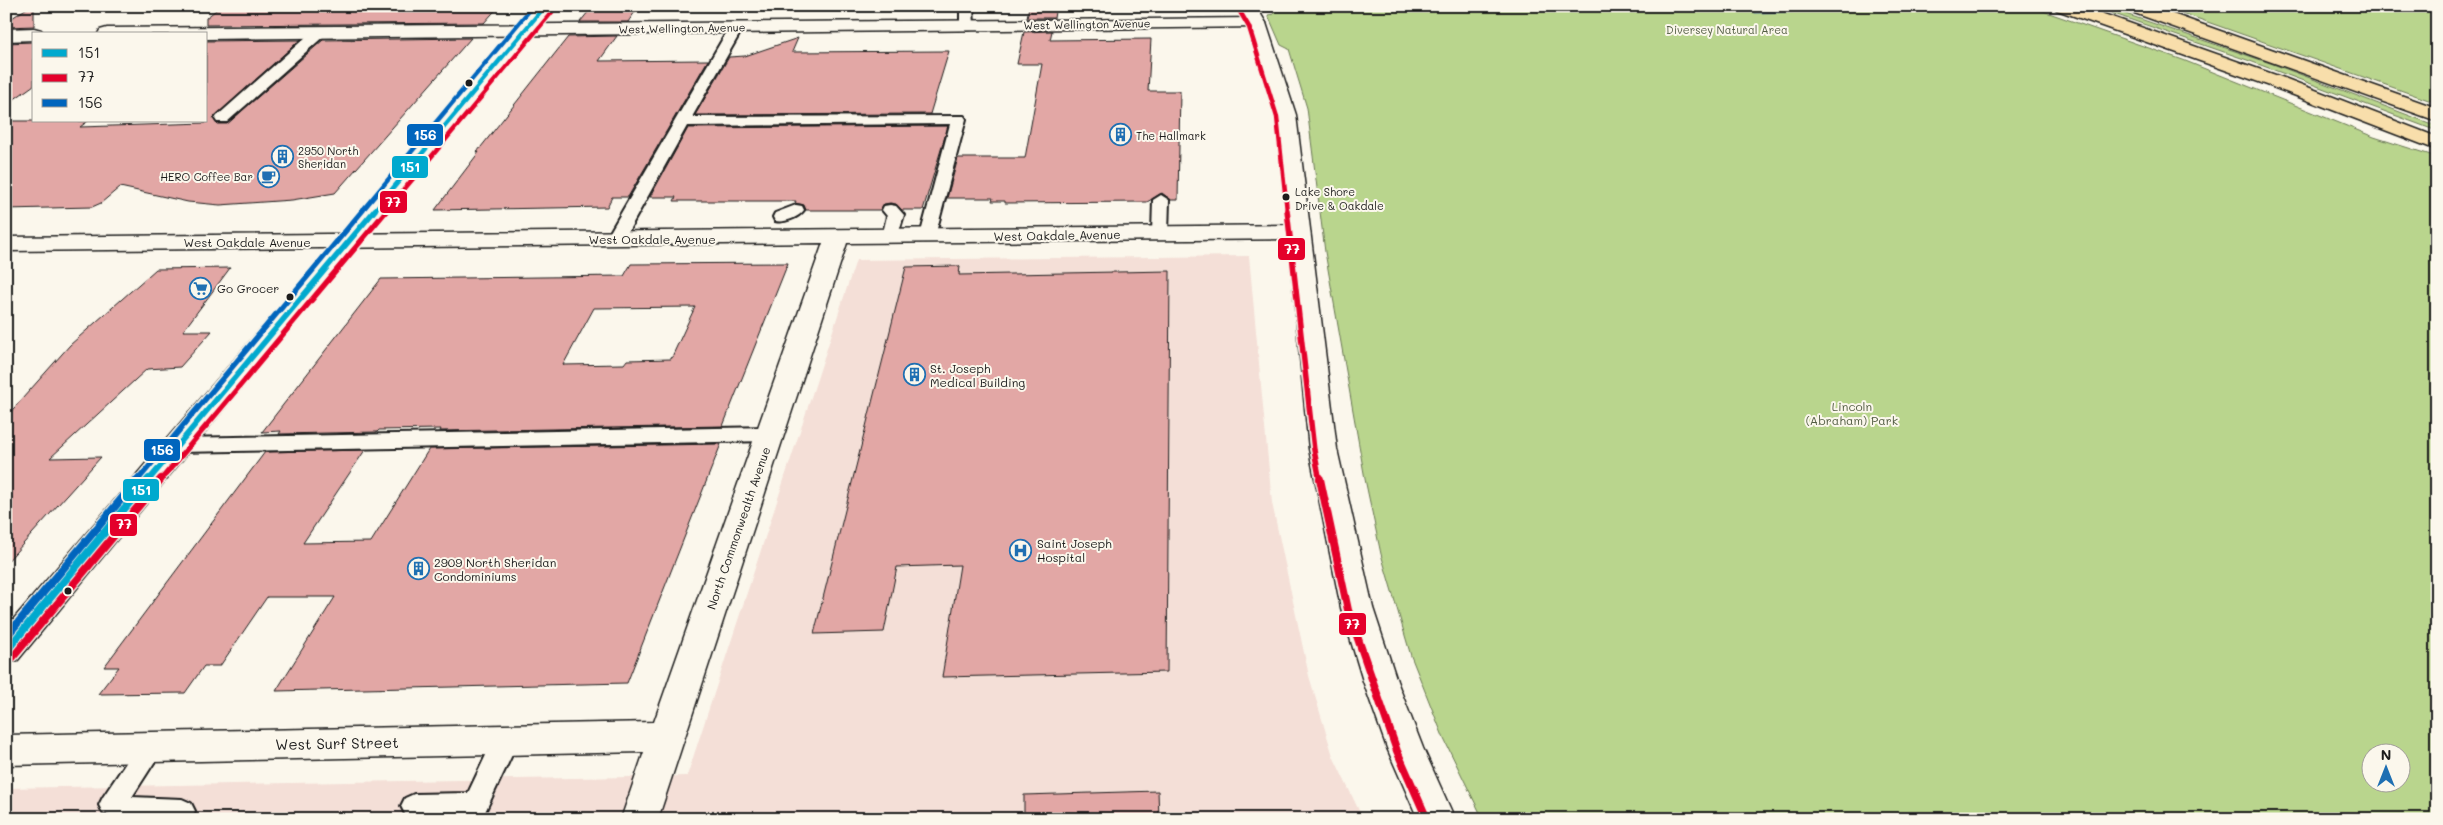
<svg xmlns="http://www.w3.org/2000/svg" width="2443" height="825" font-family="Mali,sans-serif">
<rect width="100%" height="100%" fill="#fbf7ec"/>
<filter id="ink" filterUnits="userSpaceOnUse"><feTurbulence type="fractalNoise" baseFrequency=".02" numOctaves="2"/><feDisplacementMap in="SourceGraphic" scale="10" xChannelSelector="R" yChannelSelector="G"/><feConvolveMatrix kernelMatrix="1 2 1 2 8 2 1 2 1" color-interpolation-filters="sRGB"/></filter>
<g filter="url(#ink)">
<!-- built -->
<path fill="#f4dfd7" d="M1249,256L1272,503L1309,676L1333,756L1363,819H6V788L687,776L856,260Z"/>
<!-- green -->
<path fill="#b9d58d" stroke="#6a7854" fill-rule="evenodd" d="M1271,6H2029L2183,60L2374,137L2437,157V819H1483L1444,739L1411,656L1381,554L1365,479L1325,252L1307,108L1289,49L1281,45L1268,15L1274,14ZM2370,752H2400V782H2370Z
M2091,6H2102L2273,64L2437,126V131L2250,61Z
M2162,6H2437V103Z"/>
<!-- water -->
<path fill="#96c9f3" stroke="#65849d" d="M1746,6H1796L1793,12L1755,13Z"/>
<!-- building -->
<path fill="#e2a7a5" stroke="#1c1c1c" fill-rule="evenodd" d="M30,6H34V26L6,27V22Z
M221,6H499L484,23L206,25V18Z
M593,6H639L628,22H580Z
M1029,6H1056L1054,18H1027Z
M1052,31L1050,40L1151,39L1148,91H1180L1178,200H1171L1162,193L1147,202L1005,203V201H992L993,198H947L958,158H1025L1042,64H1017L1024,32Z
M617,36L599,61L708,60L628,197H612L607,207L435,210L479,152H477L568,37Z
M471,38L335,193L292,200L220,205L188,202L120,187L101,203L92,207L6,209V121H88L80,127L206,123V41L300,40L213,118L217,124H227L323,40Z
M798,38L792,52L949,51L930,114L695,115L729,57L745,56Z
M34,42V85L6,105V43Z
M948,126L923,210H902L896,204L890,203L884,204L880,210H806L804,205L795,203L796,201H674L676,197H650L688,128Z
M788,263L723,426L440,431L441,429L379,430L377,432L279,434L281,431L262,432L381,279L624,276L631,264ZM695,307L671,359L627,360L624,364L563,365L594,308Z
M960,266L959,275L1170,271L1167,672L942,677L960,565L897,567L884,632L814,634L906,267Z
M230,268L183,331H212L180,367L147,369L50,458L101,457L6,563V417L70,345L156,269Z
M721,444L627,683L276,691L335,597H267L220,666H204L185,693L98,694L119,667H104L265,452L365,450L303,543L371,542L429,449Z
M1158,791L1159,819H1024V795Z"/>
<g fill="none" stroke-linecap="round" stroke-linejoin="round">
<defs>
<path id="lane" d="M960,6H973L974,26L972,29L967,30L960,26Z
M736,24L743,28L692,117L964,116L966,119L934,240H922L920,236L950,124L687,126L624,239L621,243H609L606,239L729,28Z
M320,28L327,32L325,35L227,122H217L215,119L217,116L315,29Z
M1161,195L1169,200L1168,234L1166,238H1154L1152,234L1153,200Z
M796,205L802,206L804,210C798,218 785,223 775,221L773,217L775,213Z
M890,205L896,206L904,215L896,241H884L882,237L887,216L882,210L884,206Z
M770,427L777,429L780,434L777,439L770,441L179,452L172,450L169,445L172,440L179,438Z
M506,729L515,732L519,740L485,812L476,816L414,818L405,814L401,806L405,798L414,794L468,793L497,732Z
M151,736L160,739L164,747L132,797L182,799L191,803L195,811L192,819H122L103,813L99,805L103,797L142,739Z"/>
<path id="street" d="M1257,18L1263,19L1266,23L1263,27L206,39V34H98L100,30L107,28Z
M34,28L41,30L43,34H34V40L6,41V29Z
M1297,225L1305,227L1309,232L1305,237L1297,239L847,243L658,819H621L644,752L6,765V735L654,722L823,243L6,251V237Z"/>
<path id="secondary" d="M535,6H554L18,660L6,664V628Z
M1238,6H1256L1266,23L1296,115L1337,449L1373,608L1397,681L1423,748L1455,819H1418L1387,748L1363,681L1341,608L1309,449L1276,115L1248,23Z"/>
<path id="highway" d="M2054,6H2081L2284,78L2437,137V150L2270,86L2057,10Z
M2123,6H2150L2437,108V121L2126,10Z"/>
</defs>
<!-- lane casing -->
<use href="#lane" stroke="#1c1c1c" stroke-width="4"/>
<!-- street casing -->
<use href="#street" stroke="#1c1c1c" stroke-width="3"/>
<!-- secondary casing -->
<use href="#secondary" stroke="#1c1c1c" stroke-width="3"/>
<!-- highway casing -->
<use href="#highway" stroke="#1c1c1c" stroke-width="3"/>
<!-- lane -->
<use href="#lane" fill="#fbf7ec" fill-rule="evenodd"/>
<!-- street -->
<use href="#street" fill="#fbf7ec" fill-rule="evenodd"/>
<!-- secondary -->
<use href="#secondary" fill="#fbf7ec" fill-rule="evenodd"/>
<!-- highway -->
<use href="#highway" fill="#f8deab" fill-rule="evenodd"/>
<defs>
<path id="bus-1-far2" d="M374,211L545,6"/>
<path id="bus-1-far1" d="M148,481L375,210"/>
<path id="bus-1" d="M6,651L149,479"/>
<path id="bus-2-far2" d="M1239,10L1249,27L1277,117L1287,211
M386,211L552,12"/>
<path id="bus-2-far1" d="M1287,210L1314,450L1320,481
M160,481L387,210"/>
<path id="bus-2" d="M1320,479L1348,610L1397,751L1427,819
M13,657L161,479"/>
<path id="bus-3-far2" d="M362,211L533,6"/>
<path id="bus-3-far1" d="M137,481L363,210"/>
<path id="bus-3" d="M6,637L138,479"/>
</defs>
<!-- bus-1-far2 casing -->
<use href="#bus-1-far2" stroke="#fbf7ec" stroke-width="7"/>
<!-- bus-1-far1 casing -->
<use href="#bus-1-far1" stroke="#fbf7ec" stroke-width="9"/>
<!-- bus-1 casing -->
<use href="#bus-1" stroke="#fbf7ec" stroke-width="11"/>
<!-- bus-2-far2 casing -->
<use href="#bus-2-far2" stroke="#fbf7ec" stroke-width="7"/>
<!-- bus-2-far1 casing -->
<use href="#bus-2-far1" stroke="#fbf7ec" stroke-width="9"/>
<!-- bus-2 casing -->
<use href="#bus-2" stroke="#fbf7ec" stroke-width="11"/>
<!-- bus-3-far2 casing -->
<use href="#bus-3-far2" stroke="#fbf7ec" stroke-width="7"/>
<!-- bus-3-far1 casing -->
<use href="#bus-3-far1" stroke="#fbf7ec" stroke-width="9"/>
<!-- bus-3 casing -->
<use href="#bus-3" stroke="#fbf7ec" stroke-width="11"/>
<!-- bus-1-far2 -->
<use href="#bus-1-far2" stroke="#00a9ce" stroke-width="4.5"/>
<!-- bus-1-far1 -->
<use href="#bus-1-far1" stroke="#00a9ce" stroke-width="5.5"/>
<!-- bus-1 -->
<use href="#bus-1" stroke="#00a9ce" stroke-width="8"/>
<!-- bus-2-far2 -->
<use href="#bus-2-far2" stroke="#e4002b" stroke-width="4.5"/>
<!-- bus-2-far1 -->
<use href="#bus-2-far1" stroke="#e4002b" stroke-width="5.5"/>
<!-- bus-2 -->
<use href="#bus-2" stroke="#e4002b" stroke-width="8"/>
<!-- bus-3-far2 -->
<use href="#bus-3-far2" stroke="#0065bd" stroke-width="4.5"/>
<!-- bus-3-far1 -->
<use href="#bus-3-far1" stroke="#0065bd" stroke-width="5.5"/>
<!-- bus-3 -->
<use href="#bus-3" stroke="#0065bd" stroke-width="8"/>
</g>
</g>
<!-- icons -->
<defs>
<symbol id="building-ring" viewBox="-11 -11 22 22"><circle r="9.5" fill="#fbf7ec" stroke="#1f6fb2" stroke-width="1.5"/><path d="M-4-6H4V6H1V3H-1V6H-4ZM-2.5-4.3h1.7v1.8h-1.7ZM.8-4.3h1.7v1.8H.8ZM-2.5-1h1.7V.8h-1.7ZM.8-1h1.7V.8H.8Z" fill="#1f6fb2"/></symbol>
<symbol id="cafe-ring" viewBox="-11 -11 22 22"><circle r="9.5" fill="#fbf7ec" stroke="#1f6fb2" stroke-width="1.5"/><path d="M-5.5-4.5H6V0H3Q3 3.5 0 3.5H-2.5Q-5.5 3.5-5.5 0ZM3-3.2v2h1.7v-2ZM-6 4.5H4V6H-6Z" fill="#1f6fb2"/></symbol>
<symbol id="supermarket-ring" viewBox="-11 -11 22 22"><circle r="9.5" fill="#fbf7ec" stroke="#1f6fb2" stroke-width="1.5"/><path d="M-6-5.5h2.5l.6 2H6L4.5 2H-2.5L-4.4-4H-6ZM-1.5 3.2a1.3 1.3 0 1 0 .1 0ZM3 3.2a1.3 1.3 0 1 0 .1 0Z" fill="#1f6fb2"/></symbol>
<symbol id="hospital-ring" viewBox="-11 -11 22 22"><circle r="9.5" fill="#fbf7ec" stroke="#1f6fb2" stroke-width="1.5"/><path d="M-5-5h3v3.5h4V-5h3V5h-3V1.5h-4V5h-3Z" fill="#1f6fb2"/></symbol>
</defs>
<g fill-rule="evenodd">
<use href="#building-ring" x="1108" y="122" width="25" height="25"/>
<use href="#building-ring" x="270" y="144" width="25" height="25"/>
<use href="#cafe-ring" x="256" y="164" width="25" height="25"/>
<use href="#supermarket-ring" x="188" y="276" width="25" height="25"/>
<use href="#building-ring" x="902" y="362" width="25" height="25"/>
<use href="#hospital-ring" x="1008" y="538" width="25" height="25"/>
<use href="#building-ring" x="406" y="556" width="25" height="25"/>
</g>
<!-- markers -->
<g fill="#1c1c1c" stroke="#fbf7ec" stroke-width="2">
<circle cx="469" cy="83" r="4.5"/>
<circle cx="1286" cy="197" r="4.5"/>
<circle cx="290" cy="297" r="4.5"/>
<circle cx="68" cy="591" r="4.5"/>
</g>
<g text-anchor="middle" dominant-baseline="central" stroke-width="4" stroke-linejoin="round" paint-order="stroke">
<!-- far-street labels -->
<g font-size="11" fill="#1c1c1c" stroke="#fbf7ec">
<text transform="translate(1087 24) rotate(-1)">West Wellington Avenue</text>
<text transform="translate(682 28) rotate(-1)">West Wellington Avenue</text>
</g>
<!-- far-park labels -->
<g font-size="11" fill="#535d44" stroke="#fbf7ec">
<text x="1727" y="29">Diversey Natural Area</text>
</g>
<!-- far-poi labels -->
<g font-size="11" fill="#1c1c1c" stroke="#fbf7ec" text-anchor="start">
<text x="1136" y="135">The Hallmark</text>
<text x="298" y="150">2950 North<tspan x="298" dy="13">Sheridan</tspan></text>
<text x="253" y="176" text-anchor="end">HERO Coffee Bar</text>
</g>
<!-- bus labels -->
<g font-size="11" fill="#1c1c1c" stroke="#fbf7ec" text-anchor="start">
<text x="1295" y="191">Lake Shore<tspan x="1295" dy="14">Drive &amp; Oakdale</tspan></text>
</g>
<!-- street labels -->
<g font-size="12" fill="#1c1c1c" stroke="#fbf7ec">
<text transform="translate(1057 235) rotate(-1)">West Oakdale Avenue</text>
<text x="652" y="239">West Oakdale Avenue</text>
<text x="247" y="242">West Oakdale Avenue</text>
<text transform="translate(738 528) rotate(-71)">North Commonwealth Avenue</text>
</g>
<!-- poi labels -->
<g font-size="12" fill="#1c1c1c" stroke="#fbf7ec" text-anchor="start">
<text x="217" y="288">Go Grocer</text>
<text x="930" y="368">St. Joseph<tspan x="930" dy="14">Medical Building</tspan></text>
<text x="1037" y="543">Saint Joseph<tspan x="1037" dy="14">Hospital</tspan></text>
<text x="434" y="562">2909 North Sheridan<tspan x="434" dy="14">Condominiums</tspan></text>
</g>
<!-- park labels -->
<g font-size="12" fill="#535d44" stroke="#fbf7ec">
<text x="1852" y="406">Lincoln<tspan x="1852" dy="14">(Abraham) Park</tspan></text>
</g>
<!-- near-street labels -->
<g font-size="15" fill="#1c1c1c" stroke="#fbf7ec">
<text transform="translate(337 743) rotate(-1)">West Surf Street</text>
</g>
</g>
<g stroke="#fbf7ec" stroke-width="2">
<rect x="406" y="123" width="38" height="24" rx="5" fill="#0065bd"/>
<rect x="391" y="155" width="38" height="24" rx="5" fill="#00a9ce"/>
<rect x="379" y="190" width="29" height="24" rx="5" fill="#e4002b"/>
<rect x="1277" y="237" width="29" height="24" rx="5" fill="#e4002b"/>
<rect x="143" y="438" width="38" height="24" rx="5" fill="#0065bd"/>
<rect x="122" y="478" width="38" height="24" rx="5" fill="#00a9ce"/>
<rect x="109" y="513" width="29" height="24" rx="5" fill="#e4002b"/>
<rect x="1338" y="612" width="29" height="24" rx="5" fill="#e4002b"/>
</g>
<g font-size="14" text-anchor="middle" font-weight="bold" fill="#fff">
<text x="425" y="140">156</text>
<text x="410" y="172">151</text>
<text x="393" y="207">77</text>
<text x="1292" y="254">77</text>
<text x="162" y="455">156</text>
<text x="141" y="495">151</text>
<text x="124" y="529">77</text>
<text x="1352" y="629">77</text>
</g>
<!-- margin -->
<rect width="2443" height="825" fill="none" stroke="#fbf7ec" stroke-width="25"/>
<rect x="12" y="12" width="2418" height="800" fill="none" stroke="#1c1c1c" stroke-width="2" filter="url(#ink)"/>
<!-- legend -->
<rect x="32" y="32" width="175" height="90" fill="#fbf7ec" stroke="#a29f99"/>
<rect x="42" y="49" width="25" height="8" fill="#00a9ce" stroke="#a29f99"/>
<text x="78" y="58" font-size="15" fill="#1c1c1c">151</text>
<rect x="42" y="74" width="25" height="8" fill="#e4002b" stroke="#a29f99"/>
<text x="78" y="82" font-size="15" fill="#1c1c1c">77</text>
<rect x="42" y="99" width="25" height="8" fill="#0065bd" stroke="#a29f99"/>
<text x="78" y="108" font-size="15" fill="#1c1c1c">156</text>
<!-- north arrow -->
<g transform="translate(2386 768)"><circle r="24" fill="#fbf7ec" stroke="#a29f99"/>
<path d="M0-4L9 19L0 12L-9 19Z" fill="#1f6fb2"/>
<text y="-8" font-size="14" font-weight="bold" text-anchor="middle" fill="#1c1c1c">N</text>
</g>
</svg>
